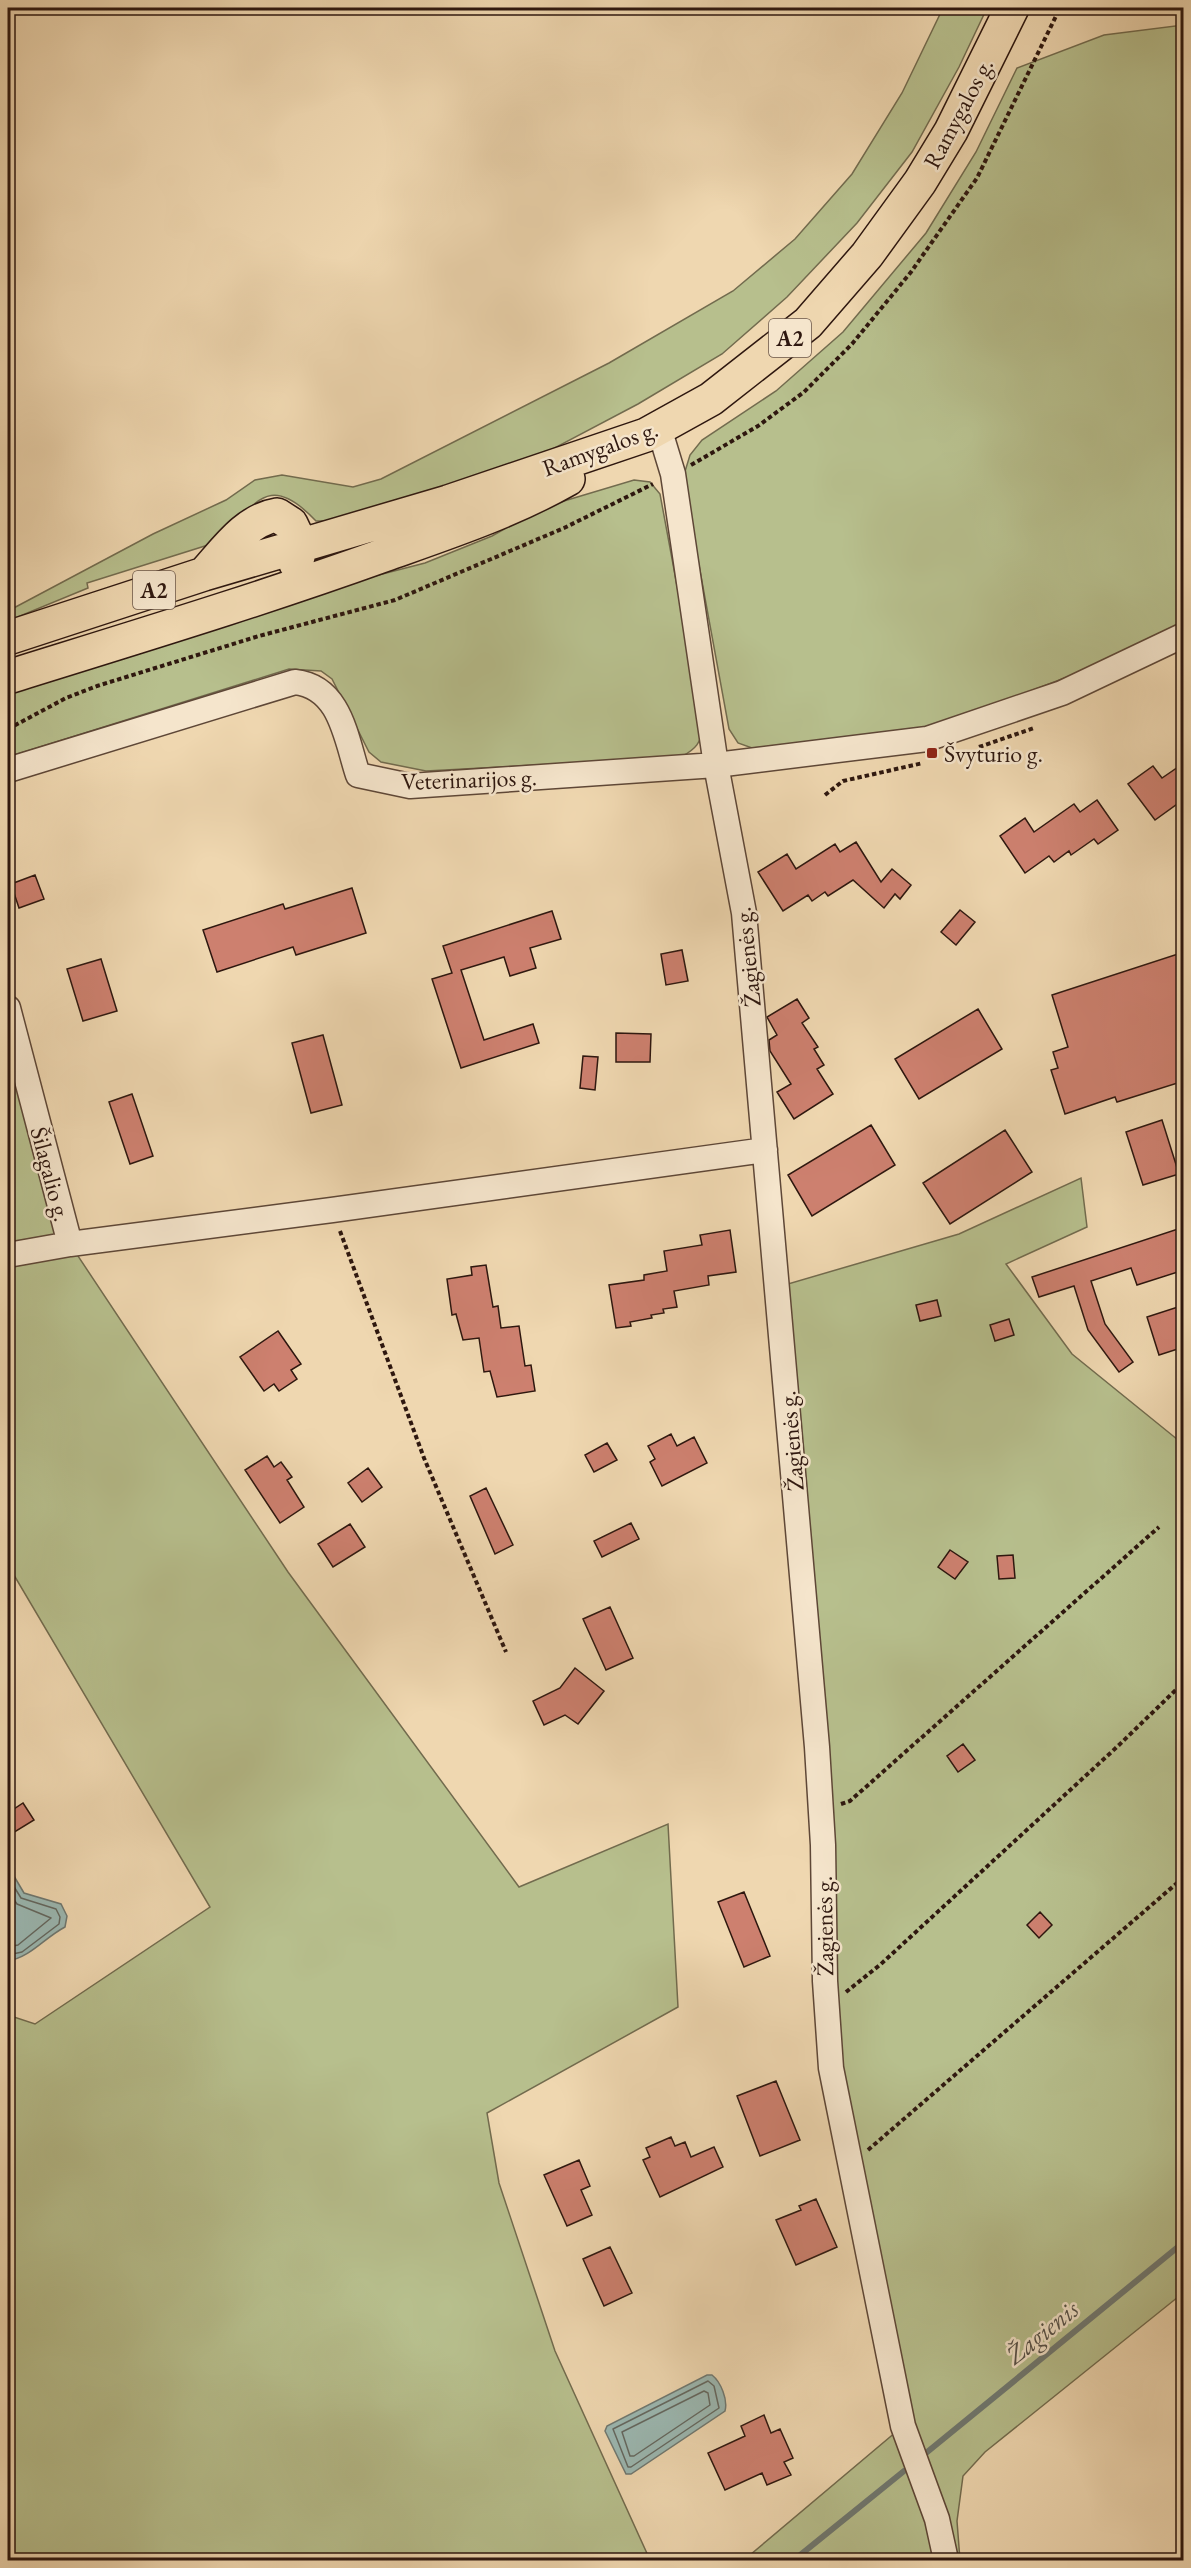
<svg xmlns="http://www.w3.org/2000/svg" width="1191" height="2568" font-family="'EB Garamond',serif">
<rect width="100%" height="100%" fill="#efd7b0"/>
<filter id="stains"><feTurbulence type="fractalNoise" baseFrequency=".00333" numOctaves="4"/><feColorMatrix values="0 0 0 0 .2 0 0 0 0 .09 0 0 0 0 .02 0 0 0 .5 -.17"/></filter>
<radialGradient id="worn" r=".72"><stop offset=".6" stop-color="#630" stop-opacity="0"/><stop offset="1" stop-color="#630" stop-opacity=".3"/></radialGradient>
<!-- green -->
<path fill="#b7bf8d" stroke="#726b4e" stroke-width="1.5" d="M943,8H987L959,67L912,152L857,223L787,297L722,354L638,404L507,473L329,521H316C259,461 252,522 208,545L87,583L88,588L8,621V611L153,534L226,500L255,480L282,475L353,487L381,479L609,363L733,291L795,239L852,174L902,93Z
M1183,25V623L1075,674L957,719L892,737L752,748L738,743L729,729L683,478L690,455L702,440L776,391L843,332L926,233L976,152L1017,68L1104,35Z
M634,480L650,482L660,494L703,726C701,743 696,749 681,757L426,771L381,762L369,752L332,679L321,671L289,669L8,757V690L328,588L425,563L492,536L544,507Z
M8,1008L70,1244L288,1572L519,1887L668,1824L678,2007L487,2113L499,2183L555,2351L650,2560H8V2015L35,2024L210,1907L8,1565V1112L13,1110L8,1081Z
M1081,1178L1087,1227L1006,1264L1072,1354L1183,1444V2293L985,2452L963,2476L957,2521L960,2560H744L903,2426L834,2042L781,1286L959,1234Z"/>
<!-- water -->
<path fill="#9bb8b2" stroke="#6f7871" stroke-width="1.5" d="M8,1866L24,1893L61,1904L67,1916L65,1927C44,1938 31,1957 8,1961Z
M707,2375H712C721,2382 728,2400 725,2411L631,2474H626L605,2431L607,2426Z"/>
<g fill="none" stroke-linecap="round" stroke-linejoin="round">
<!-- shore -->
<path stroke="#646860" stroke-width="1.5" d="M8,1877L21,1898L56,1909L60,1917L59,1924L22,1952L8,1955
M8,1891L17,1904L51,1918L18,1945L8,1947
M708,2381L714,2386L719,2408L631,2467H628L613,2429Z
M704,2391L708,2393L710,2405L634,2456H630L622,2432Z"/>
<!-- stream -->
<path stroke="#6f7871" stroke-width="6" d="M926,2453L1184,2242
M794,2560L904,2471"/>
</g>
<!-- building -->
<path fill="#cd806f" stroke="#2e170f" stroke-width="1.5" d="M1184,763V799L1155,820L1128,784L1153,766L1162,778Z
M1097,800L1118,830L1098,844L1094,839L1071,855L1069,851L1054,862L1049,856L1025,873L1000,836L1025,818L1034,832L1074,804L1080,812Z
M856,842L881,882L892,869L911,885L900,899L895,894L884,908L853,880L828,896L825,892L812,901L808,895L783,911L758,872L787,854L796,869L835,844L840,852Z
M35,875L44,899L19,908L11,884Z
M352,888L366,933L296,955L293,947L217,972L203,930L283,904L285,909Z
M960,910L975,922L956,945L941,932Z
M552,911L561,939L530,948L536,968L510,976L504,957L461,970L484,1040L533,1024L539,1043L461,1068L432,979L452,973L443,946Z
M682,950L688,981L666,985L661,954Z
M1184,952V1081L1117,1102L1115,1097L1065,1114L1051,1070L1058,1068L1053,1052L1068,1047L1052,995Z
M101,959L117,1011L83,1021L67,969Z
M797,999L809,1018L802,1023L818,1047L814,1049L824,1065L817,1069L833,1094L794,1119L777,1092L791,1084L770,1051L769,1040L777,1035L767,1017Z
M978,1009L1002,1049L919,1099L895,1059Z
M616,1033L651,1034L650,1062H616Z
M323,1035L342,1105L311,1113L292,1043Z
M583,1056L598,1057L595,1090L580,1088Z
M132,1094L153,1156L130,1164L109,1102Z
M1162,1120L1179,1174L1143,1185L1126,1132Z
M871,1125L895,1165L812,1216L788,1175Z
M1005,1130L1032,1172L950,1224L923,1183Z
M1184,1227V1270L1137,1285L1131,1268L1091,1281L1105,1324L1133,1362L1119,1372L1088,1330L1074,1286L1039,1297L1032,1277Z
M730,1230L736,1272L708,1276L709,1285L674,1291L677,1307L663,1309L664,1313L651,1315L652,1318L630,1322L631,1326L616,1328L609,1285L644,1280V1275L667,1271L664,1251L702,1245L700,1235Z
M486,1265L493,1307L498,1306L501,1328L519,1326L525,1366L531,1365L535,1391L497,1397L490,1371L484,1372L479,1338L463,1340L456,1314L452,1315L447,1279L472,1275L471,1267Z
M937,1300L941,1316L920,1321L916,1305Z
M1184,1305V1347L1159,1355L1147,1317Z
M1009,1319L1014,1335L995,1341L990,1325Z
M278,1331L301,1364L291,1370L297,1379L279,1391L274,1384L264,1391L240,1357Z
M671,1434L677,1446L694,1437L707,1463L662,1486L650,1462L655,1459L648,1446Z
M607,1443L617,1460L594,1472L585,1455Z
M267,1456L274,1467L281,1462L292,1477L287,1480L304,1507L280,1523L245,1470Z
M368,1468L382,1487L362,1502L348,1483Z
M486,1488L513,1545L495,1554L470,1496Z
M631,1523L639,1539L602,1557L594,1541Z
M350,1524L365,1547L333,1567L318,1544Z
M950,1550L968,1562L955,1579L938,1567Z
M1013,1555L1015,1578L999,1579L997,1556Z
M610,1607L633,1658L606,1670L583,1619Z
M575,1668L604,1691L578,1724L565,1715L544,1725L533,1701L560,1688Z
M963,1744L975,1760L958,1772L947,1756Z
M23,1803L34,1820L8,1836V1813Z
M744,1892L770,1956L744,1967L718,1902Z
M1040,1912L1052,1925L1039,1938L1027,1925Z
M776,2081L800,2140L760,2156L737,2096Z
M671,2137L675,2146L685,2142L691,2157L714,2147L723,2167L660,2197L643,2160L650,2157L646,2148Z
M579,2160L590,2186L581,2190L592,2215L567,2226L544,2175Z
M816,2199L837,2247L796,2265L776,2220L801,2210L799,2206Z
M610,2247L632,2293L604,2306L583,2259Z
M764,2415L771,2433L780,2429L793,2458L784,2462L791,2475L767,2485L762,2473L725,2490L708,2453L745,2436L741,2426Z"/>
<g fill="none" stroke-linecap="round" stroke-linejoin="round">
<defs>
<path id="street" d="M659,428L673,474L716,765L744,913L817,1747L823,1845L825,1981L831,2068L903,2426L937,2519L946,2560
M8,770L295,682C341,687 346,739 358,775L410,786L716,765L927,739L1062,693L1184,635
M8,1008L70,1244
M8,1255L70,1244L332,1210L765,1150"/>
<path id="highway" d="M205,573C225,551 246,520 277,515L291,524L301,545L296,564
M8,638L204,574L448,502L646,435L711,399L808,323L867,255L920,182L951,131L1012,8
M8,677C133,638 259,600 384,555C446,533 510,512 568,479"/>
</defs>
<!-- street casing -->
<use href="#street" stroke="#5e4737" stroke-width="27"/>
<!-- highway casing -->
<use href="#highway" stroke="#2e170f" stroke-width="36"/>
<!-- path -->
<path stroke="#2e170f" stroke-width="4" stroke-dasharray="4.5 3" stroke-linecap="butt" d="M691,465L758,426L804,392L852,344L911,272L977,178L1060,8
M8,729L66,698L97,686L259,636L395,600L564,528L653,484
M979,747L1034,728
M825,795L843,781L923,763
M340,1231L424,1458L506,1652
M841,1804L850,1801L1159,1527
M846,1992L881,1964L1118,1746L1184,1682
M868,2150L1184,1877"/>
<!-- street -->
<use href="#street" stroke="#f5e5cc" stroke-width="24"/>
<!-- highway -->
<use href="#highway" stroke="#efd7b0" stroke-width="33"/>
</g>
<!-- markers -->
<rect fill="#8f2418" stroke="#f5e5cc" stroke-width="2" x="926" y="747" width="12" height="12" rx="3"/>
<g text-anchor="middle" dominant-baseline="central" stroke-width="5" stroke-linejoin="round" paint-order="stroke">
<!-- shield labels -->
<g fill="#f5e5cc" stroke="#6a5548" stroke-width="1.5">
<rect x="769" y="319" width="42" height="38" rx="4.5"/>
<rect x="133" y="571" width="42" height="38" rx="4.5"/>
</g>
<g font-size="22" font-weight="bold" fill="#2e170f">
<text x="790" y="338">A2</text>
<text x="154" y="590">A2</text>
</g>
<!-- street labels -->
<g font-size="24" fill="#2e170f" stroke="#f5e5cc">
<text transform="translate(958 113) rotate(-62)">Ramygalos g.</text>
<text transform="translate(600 448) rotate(-20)">Ramygalos g.</text>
<text transform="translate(469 779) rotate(-2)">Veterinarijos g.</text>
<text transform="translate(747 957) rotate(-96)">Žagienės g.</text>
<text transform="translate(51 1174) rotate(75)">Šilagalio g.</text>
<text transform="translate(791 1441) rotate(-95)">Žagienės g.</text>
<text transform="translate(824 1926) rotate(-91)">Žagienės g.</text>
</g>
<!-- poi labels -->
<g font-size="24" fill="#2e170f" stroke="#f5e5cc" text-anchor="start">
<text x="944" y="753">Švyturio g.</text>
</g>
<!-- water labels -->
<g font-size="26" font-style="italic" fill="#544f48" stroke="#f5e5cc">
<text transform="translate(1042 2332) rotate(-39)">Žagienis</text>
</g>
</g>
<!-- margin -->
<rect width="1191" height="2568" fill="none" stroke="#efd7b0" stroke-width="30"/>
<rect x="9" y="9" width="1173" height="2550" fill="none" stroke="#2e170f" stroke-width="3"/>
<rect x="15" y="15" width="1161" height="2538" fill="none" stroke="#2e170f" stroke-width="1.5"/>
<rect width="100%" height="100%" filter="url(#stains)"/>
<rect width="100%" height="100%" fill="url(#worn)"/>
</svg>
